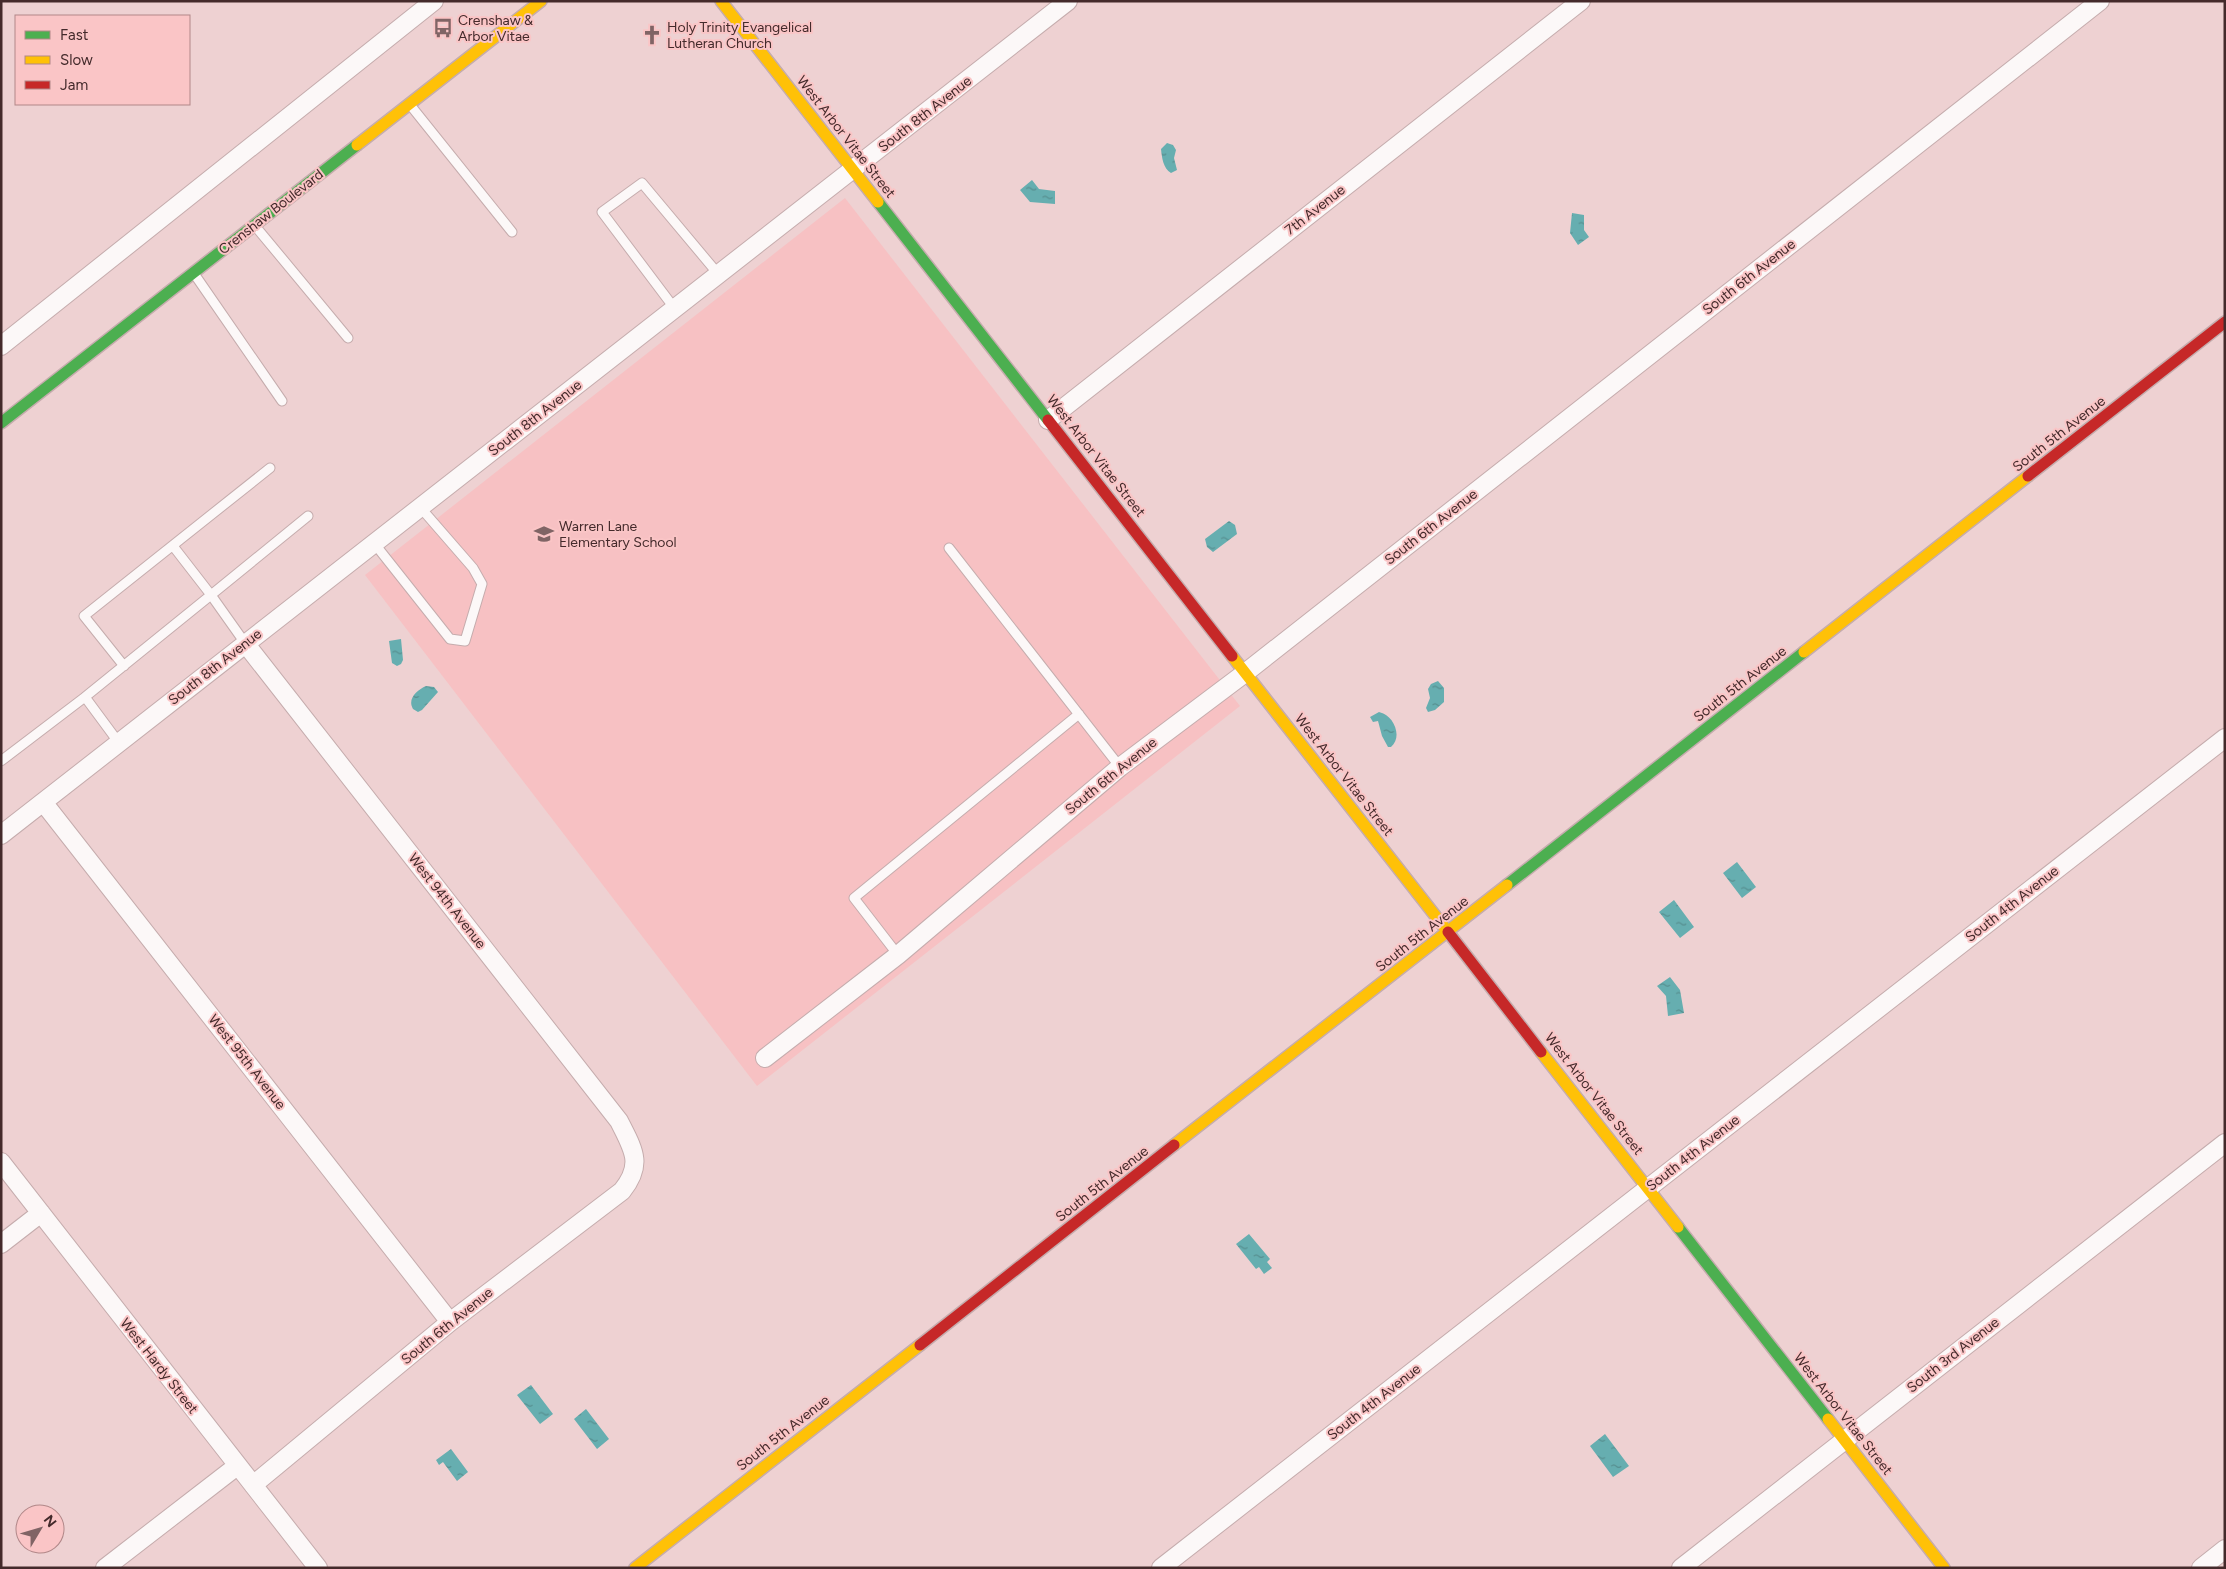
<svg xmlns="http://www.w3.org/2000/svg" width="2226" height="1569" font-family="Figtree,sans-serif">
<defs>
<pattern id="water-ripples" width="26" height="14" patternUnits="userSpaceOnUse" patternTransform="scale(1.25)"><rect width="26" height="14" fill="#66aeb0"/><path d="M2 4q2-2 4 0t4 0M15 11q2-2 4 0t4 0" fill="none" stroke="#568e8f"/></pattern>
</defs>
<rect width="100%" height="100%" fill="#eed1d2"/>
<!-- built -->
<path fill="#f7c1c3" d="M845,198L1240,706L757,1086L365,575Z"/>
<!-- water -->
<path fill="url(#water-ripples)" d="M1167,143L1173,145L1176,150L1174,158L1177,170L1171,173C1163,168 1162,158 1161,149Z
M1032,180L1039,189L1055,191V204L1030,202L1020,190Z
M1572,213L1584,215V230L1589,237L1578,245L1570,233Z
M1229,521L1235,525L1237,534L1213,552L1207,547L1205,539Z
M401,639L403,660L401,664L397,666L392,663L389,641Z
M1438,681L1444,688V702L1435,710L1428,712L1426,708L1430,698L1428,689L1431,684Z
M426,686L434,687L438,692L422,710L418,712L413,709C407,699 417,690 426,686Z
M1379,712C1394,715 1403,737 1391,747H1388L1382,736L1378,721L1373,722L1370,717Z
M1737,862L1756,887L1742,898L1723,873Z
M1674,900L1694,927L1680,938L1659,912Z
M1670,977L1680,990L1684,1013L1668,1016L1666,996L1657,986Z
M1249,1234L1270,1259L1267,1262L1272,1268L1264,1274L1259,1267L1256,1269L1236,1244Z
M531,1385L553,1414L540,1424L517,1395Z
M586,1409L609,1439L597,1449L574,1419Z
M1605,1434L1629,1466L1613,1477L1590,1446Z
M451,1449L468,1472L457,1481L443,1462L439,1465L436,1460Z"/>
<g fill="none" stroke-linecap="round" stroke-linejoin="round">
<defs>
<path id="lane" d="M411,106L512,232
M256,227L348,338
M195,275L282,401
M675,309L602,212L642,183L719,275
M374,543L450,639L465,641L482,584L473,568L420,507
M173,546L211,595L308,516
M949,548L1120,767
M124,666L84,616L270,468
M119,743L85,697L211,595L245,643
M1,761L85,697
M898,955L854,898L1079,714"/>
<path id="street" d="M1,346L434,1
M1048,420L1581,1
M245,643L619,1121C633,1149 644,1164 622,1191L450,1322L253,1485
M43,802L450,1322
M1,835L1068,1
M765,1058L898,955L1120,767L1245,673L2100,1
M1,1162L318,1568
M1,1244L41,1213
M105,1568L237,1466
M1161,1568L2225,738
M1681,1568L2225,1143
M2201,1568L2225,1549"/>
<path id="fast" d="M878,202L1048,420
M1,423L357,145
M1507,885L1804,652
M1678,1227L1828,1419"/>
<path id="slow" d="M721,1L878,202
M357,145L541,1
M1804,652L2028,476
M1232,656L1448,932
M1541,1052L1678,1227
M1174,1145L1507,885
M1828,1419L1944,1568
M635,1568L920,1345"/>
<path id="jam" d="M1048,420L1232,656
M2028,476L2225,322
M1448,932L1541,1052
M920,1345L1174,1145"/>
</defs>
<!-- lane casing -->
<use href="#lane" stroke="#c5acad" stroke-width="11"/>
<!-- street casing -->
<use href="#street" stroke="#c5acad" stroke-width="20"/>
<!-- fast casing -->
<use href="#fast" stroke="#c5acad" stroke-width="14"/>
<!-- slow casing -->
<use href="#slow" stroke="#c5acad" stroke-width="14"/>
<!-- jam casing -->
<use href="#jam" stroke="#c5acad" stroke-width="14"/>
<!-- lane -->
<use href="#lane" stroke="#fcf8f8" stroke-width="9"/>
<!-- street -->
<use href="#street" stroke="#fcf8f8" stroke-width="18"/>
<!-- fast -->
<use href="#fast" stroke="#4caf50" stroke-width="11"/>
<!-- slow -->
<use href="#slow" stroke="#ffc107" stroke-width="11"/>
<!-- jam -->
<use href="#jam" stroke="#c62828" stroke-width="11"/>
</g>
<!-- icons -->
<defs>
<symbol id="bus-bare" viewBox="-9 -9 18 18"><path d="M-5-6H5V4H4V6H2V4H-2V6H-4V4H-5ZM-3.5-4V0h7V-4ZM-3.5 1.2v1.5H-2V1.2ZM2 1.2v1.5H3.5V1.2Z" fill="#806465" stroke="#fac5c6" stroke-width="2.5" paint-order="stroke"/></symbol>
<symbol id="church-bare" viewBox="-9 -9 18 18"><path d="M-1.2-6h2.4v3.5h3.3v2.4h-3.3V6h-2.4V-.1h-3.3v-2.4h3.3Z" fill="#806465" stroke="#fac5c6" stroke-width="2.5" paint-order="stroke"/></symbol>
<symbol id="school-bare" viewBox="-9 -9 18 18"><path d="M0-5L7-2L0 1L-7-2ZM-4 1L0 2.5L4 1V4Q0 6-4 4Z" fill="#806465" stroke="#fac5c6" stroke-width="2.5" paint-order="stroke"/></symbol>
</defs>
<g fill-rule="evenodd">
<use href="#bus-bare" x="429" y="14" width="28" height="28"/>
<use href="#church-bare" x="638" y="21" width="28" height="28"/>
<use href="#school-bare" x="530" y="520" width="28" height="28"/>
</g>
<g text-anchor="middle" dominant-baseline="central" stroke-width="4" stroke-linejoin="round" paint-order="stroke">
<!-- poi labels -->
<g font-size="14" fill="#442a2b" stroke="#fac5c6" text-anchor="start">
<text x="458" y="20">Crenshaw &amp;<tspan x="458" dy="16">Arbor Vitae</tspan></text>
<text x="667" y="27">Holy Trinity Evangelical<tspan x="667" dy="16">Lutheran Church</tspan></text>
<text x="559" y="526">Warren Lane<tspan x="559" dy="16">Elementary School</tspan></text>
</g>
<!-- street labels -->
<g font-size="14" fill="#442a2b" stroke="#fac5c6">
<text transform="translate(925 114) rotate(-38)">South 8th Avenue</text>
<text transform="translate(846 137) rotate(52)">West Arbor Vitae Street</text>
<text transform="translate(1315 210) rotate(-38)">7th Avenue</text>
<text transform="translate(271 212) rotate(-38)">Crenshaw Boulevard</text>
<text transform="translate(1749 277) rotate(-38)">South 6th Avenue</text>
<text transform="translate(535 418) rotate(-38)">South 8th Avenue</text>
<text transform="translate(2059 434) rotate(-38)">South 5th Avenue</text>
<text transform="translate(1096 456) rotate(52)">West Arbor Vitae Street</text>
<text transform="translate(1431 527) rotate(-38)">South 6th Avenue</text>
<text transform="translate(215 667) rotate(-38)">South 8th Avenue</text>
<text transform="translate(1740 684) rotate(-38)">South 5th Avenue</text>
<text transform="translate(1344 775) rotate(52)">West Arbor Vitae Street</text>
<text transform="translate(1111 776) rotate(-39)">South 6th Avenue</text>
<text transform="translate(447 901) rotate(52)">West 94th Avenue</text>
<text transform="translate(2012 904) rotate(-38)">South 4th Avenue</text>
<text transform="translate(1422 934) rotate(-38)">South 5th Avenue</text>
<text transform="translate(247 1062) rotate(52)">West 95th Avenue</text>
<text transform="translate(1594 1094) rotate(52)">West Arbor Vitae Street</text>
<text transform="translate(1693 1153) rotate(-38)">South 4th Avenue</text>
<text transform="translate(1102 1184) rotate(-38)">South 5th Avenue</text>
<text transform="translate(447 1326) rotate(-39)">South 6th Avenue</text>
<text transform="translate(1953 1355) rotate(-38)">South 3rd Avenue</text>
<text transform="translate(159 1366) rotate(52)">West Hardy Street</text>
<text transform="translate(1374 1402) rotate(-38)">South 4th Avenue</text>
<text transform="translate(1843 1414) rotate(52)">West Arbor Vitae Street</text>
<text transform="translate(783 1433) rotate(-38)">South 5th Avenue</text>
</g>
</g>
<!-- border -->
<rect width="2226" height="1569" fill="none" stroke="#442a2b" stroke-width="5"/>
<!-- legend -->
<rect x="15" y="15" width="175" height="90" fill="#fac5c6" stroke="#b18788"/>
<rect x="25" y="31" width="25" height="8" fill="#4caf50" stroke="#b18788"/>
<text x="60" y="40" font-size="15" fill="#442a2b">Fast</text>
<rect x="25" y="56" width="25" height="8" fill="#ffc107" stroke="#b18788"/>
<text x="60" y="65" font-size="15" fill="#442a2b">Slow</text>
<rect x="25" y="81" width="25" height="8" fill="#c62828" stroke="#b18788"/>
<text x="60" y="90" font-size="15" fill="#442a2b">Jam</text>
<!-- north arrow -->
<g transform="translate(40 1529) rotate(52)"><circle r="24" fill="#fac5c6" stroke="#b18788"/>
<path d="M0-4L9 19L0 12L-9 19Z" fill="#806465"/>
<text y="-8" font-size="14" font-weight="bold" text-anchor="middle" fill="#442a2b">N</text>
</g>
</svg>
